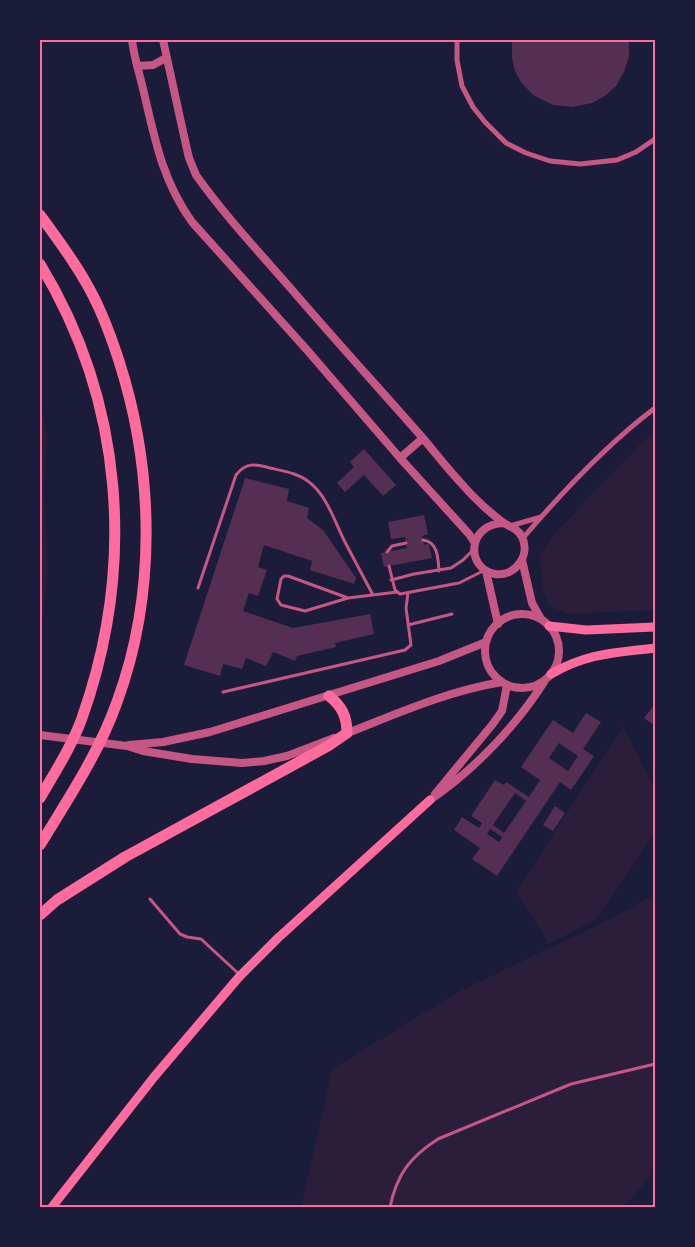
<svg xmlns="http://www.w3.org/2000/svg" width="695" height="1247" font-family="'Roboto Condensed',sans-serif">
<rect width="100%" height="100%" fill="#1b1b3a"/>
<!-- green -->
<path fill="#2a1e3b" d="M40,396L47,436L44,491L48,569L42,625L40,630Z
M655,433V610L567,614L550,606L543,592L539,556L554,534L643,441Z
M623,726L655,789V832L598,918L549,944L516,892Z
M655,895V1171L624,1207H301L332,1069L460,991L598,925Z"/>
<!-- building -->
<path fill="#542f53" fill-rule="evenodd" d="M512,40H629V56L624,72L616,86L605,96L592,103L573,107L553,105L533,95L521,82L515,71L512,58Z
M364,449L396,485L383,496L364,475L345,492L337,483L354,467L350,462Z
M245,478L289,489L287,501L309,508L307,518L323,530L356,578L354,584L310,570L312,561L264,545L258,567L267,570L258,596L249,593L243,611L293,628L370,614L374,634L335,643L336,647L297,656L295,661L273,652L266,666L246,658L242,669L223,664L220,676L184,665Z
M424,515L428,534L422,536L423,540L424,545L429,544L432,558L384,567L381,553L407,548L405,537L391,539L388,522Z
M655,704V726L644,718Z
M586,713L601,722L583,749L594,756L571,790L560,782L497,876L472,859L480,848L454,830L462,817L479,828L482,823L471,816L495,780L504,785L506,782L529,797L540,780L521,767L553,720L573,733ZM559,743L578,756L568,771L549,758ZM515,793L526,801L504,833L493,825ZM490,829L502,837L499,842L487,834Z
M555,806L565,813L553,831L543,825Z"/>
<g fill="none" stroke-linecap="round" stroke-linejoin="round">
<!-- service -->
<path stroke="#c65784" stroke-width="3" d="M423,540C438,542 438,558 439,571
M387,552L392,546L406,543
M389,566L395,590L400,594L459,583L485,570
M391,580L414,574L451,568L463,560L473,550
M198,588L236,475C246,462 255,464 270,468C283,471 298,473 309,482C327,495 336,525 346,544C355,561 364,578 373,595
M348,598L288,576H284L281,579L277,599L281,605L305,611L348,598L397,592
M408,625L452,614
M223,692L405,650L411,645L406,608L408,593
M150,899L180,934L187,937L201,939L240,975
M390,1207C397,1174 410,1157 438,1139L571,1084L655,1064"/>
<!-- minor -->
<path stroke="#c65784" stroke-width="5" d="M457,40V60L462,86L473,107L485,122L506,143L526,153L550,161L580,164L617,160L636,152L655,139
M510,526L541,517
M523,538C563,491 606,445 655,408"/>
<!-- tertiary -->
<path stroke="#c65784" stroke-width="8" d="M132,40C134,58 140,75 144,93C155,140 163,182 192,222L307,350L400,458L469,534L475,543
M163,40L184,136L189,158L196,175C225,216 260,253 293,291C335,340 378,387 421,436C434,451 446,467 460,482C472,496 487,510 501,521C508,527 517,527 522,537C531,555 515,577 495,574C466,569 466,524 504,523
M137,66L153,65L166,58
M400,458L423,438
M522,560L532,603L541,619
M486,571L498,624
M485 651a37 37 0 1 1 74 0a37 37 0 1 1-74 0Z
M345,734C396,714 447,691 502,682
M40,735L127,746L143,751L192,759L242,763L264,761L287,756L334,738
M129,745L163,742L210,732L439,661L486,642
M435,794L492,725L502,711L507,685
M430,800C474,770 516,726 544,682"/>
<!-- secondary -->
<path stroke="#ff6b9d" stroke-width="9" d="M52,1207L154,1077L239,977L278,938L430,800"/>
<!-- primary -->
<path stroke="#ff6b9d" stroke-width="9" d="M549,626L586,630L655,627
M551,674C587,653 615,653 655,648"/>
<!-- motorway -->
<path stroke="#ff6b9d" stroke-width="11" d="M40,215C56,237 72,258 85,281C100,306 110,333 119,361C154,470 157,593 117,702C99,753 68,799 40,845
M40,264C124,402 136,566 82,718C72,746 55,772 40,798
M40,915L57,900L125,857L328,746L347,733C347,717 342,706 329,696"/>
</g>
<!-- border -->
<rect width="695" height="1247" fill="none" stroke="#1b1b3a" stroke-width="82"/>
<rect x="41" y="41" width="613" height="1165" fill="none" stroke="#ff6b9d" stroke-width="2"/>
</svg>
